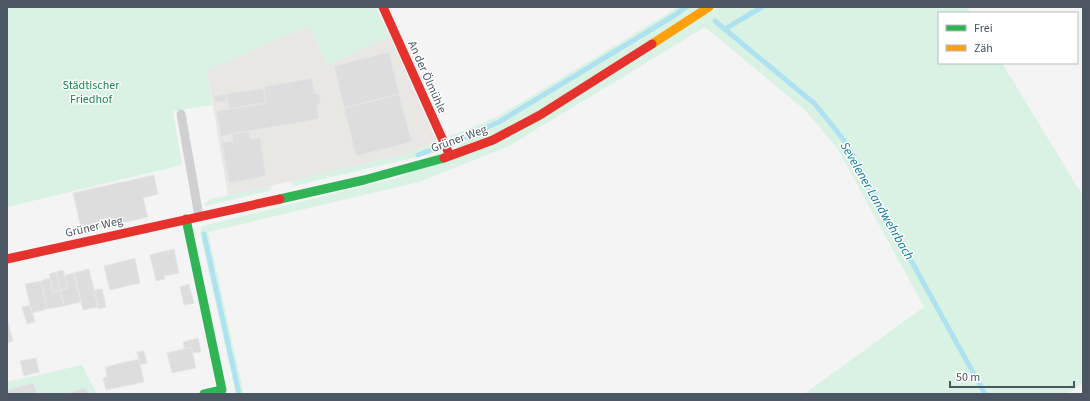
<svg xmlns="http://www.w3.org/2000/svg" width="1090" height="401" font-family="'Source Sans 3',sans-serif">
<rect width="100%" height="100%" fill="#f4f4f4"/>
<!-- commercial -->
<path fill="#e8e7e3" d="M308,26L390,36L437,142L406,154L228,196L207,70Z"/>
<!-- green -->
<path fill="#d9f2e3" d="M7,7H376L390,36L328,65L308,26L207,70L212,105L173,111L182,165L7,207Z
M672,7H702L562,97L461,146L447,137L497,117L675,9Z
M720,7H967L971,13H939V63H1002L1083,196V384L1066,394H804L924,307L837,148L806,111L705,27L509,146L419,182L208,232L244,394H236L200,233L202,226L401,177Z
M437,142V147L434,153L294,186L290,181L406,154Z
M272,186L270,191L205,206L204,204L211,199Z
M82,365L97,394H88L86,388L65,394H37L33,383L7,390V382Z"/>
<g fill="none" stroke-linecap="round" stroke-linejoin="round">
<!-- stream -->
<path stroke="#aee2f0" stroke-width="5" d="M715,21L815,104L846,143L985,394
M725,29L762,7
M459,139L499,122L675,15L686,7
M418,155L433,149
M204,234L239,394"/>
</g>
<!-- building -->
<path fill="#ddddde" stroke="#e5e6e7" d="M389,52L399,94L344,108L334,66Z
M312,78L315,94H319L321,105H317L319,119L221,136L216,111L266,103L263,87Z
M264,88L266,103L229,109L226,94Z
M226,94L227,101L215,103L214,96Z
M399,94L412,142L356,156L344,108Z
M249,131L250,139L260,137L266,176L229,183L222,143L233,141L232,134Z
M154,175L158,194L143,198L148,217L82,232L73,193Z
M174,249L179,273L164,276L165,279L156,281L150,255Z
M135,258L140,283L110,290L104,266Z
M89,269L98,307L83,310L74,273Z
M63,270L68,288L60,290L56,272Z
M56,272L60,290L53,292L49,274Z
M74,273L81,302L64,306L60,290L68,288L65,275Z
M50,278L53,292L60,290L64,306L47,309L41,281Z
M41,281L47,309L32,313L25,284Z
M189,284L194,303L184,305L180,287Z
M102,289L106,307L98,309L94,290Z
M30,305L35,322L27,324L22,307Z
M7,318L13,341L7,343Z
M198,338L201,352L193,353L191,347L184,349L183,342Z
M191,347L196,368L172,373L167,353Z
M144,351L147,363L140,365L137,352Z
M36,358L39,372L24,376L20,361Z
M139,359L144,382L106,390L103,378L107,377L105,367Z
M33,383L37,394H7V390Z
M86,388L88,394H65Z"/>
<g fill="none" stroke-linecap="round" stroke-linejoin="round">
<!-- lane -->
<path stroke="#ced0d2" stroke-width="9" d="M181,114L199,216"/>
<!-- fast -->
<path stroke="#30b455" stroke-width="9" d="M280,199L364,180L444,158
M186,219L222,390L204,394"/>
<!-- slow -->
<path stroke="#ff9f0a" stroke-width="9" d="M652,44L709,7"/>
<!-- jam -->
<path stroke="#e5322d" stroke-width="9" d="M383,7L450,156
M444,158L493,140L540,115L652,44
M7,259L280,199"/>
</g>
<g text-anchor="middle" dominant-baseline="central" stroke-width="3" stroke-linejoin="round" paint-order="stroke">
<!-- street labels -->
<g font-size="12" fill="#4a5661" stroke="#fff">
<text transform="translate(427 77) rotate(66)">An der Ölmühle</text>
<text transform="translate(459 139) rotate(-20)">Grüner Weg</text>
<text transform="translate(94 227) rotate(-13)">Grüner Weg</text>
</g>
<!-- park labels -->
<g font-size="12" fill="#17864f" stroke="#fff">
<text x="91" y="85">Städtischer<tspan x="91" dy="14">Friedhof</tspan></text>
</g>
<!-- water labels -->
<g font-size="13" font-style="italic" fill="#0c7c9b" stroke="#fff">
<text transform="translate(877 201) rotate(60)">Sevelener Landwehrbach</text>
</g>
</g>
<!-- border -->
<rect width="1090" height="401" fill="none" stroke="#4a5661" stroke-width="16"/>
<!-- legend -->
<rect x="938" y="12" width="140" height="52" fill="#ffffff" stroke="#b7bbc0"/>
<rect x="946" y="25" width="20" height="6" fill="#30b455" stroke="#b7bbc0"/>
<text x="974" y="32" font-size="12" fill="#4a5661">Frei</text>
<rect x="946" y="45" width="20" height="6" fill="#ff9f0a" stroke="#b7bbc0"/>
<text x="974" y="52" font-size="12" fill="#4a5661">Zäh</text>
<!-- scale -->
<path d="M950 381v6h124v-6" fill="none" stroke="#4a5661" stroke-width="2"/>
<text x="956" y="381" font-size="12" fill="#4a5661" stroke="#ffffff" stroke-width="3" paint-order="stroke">50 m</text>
</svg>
